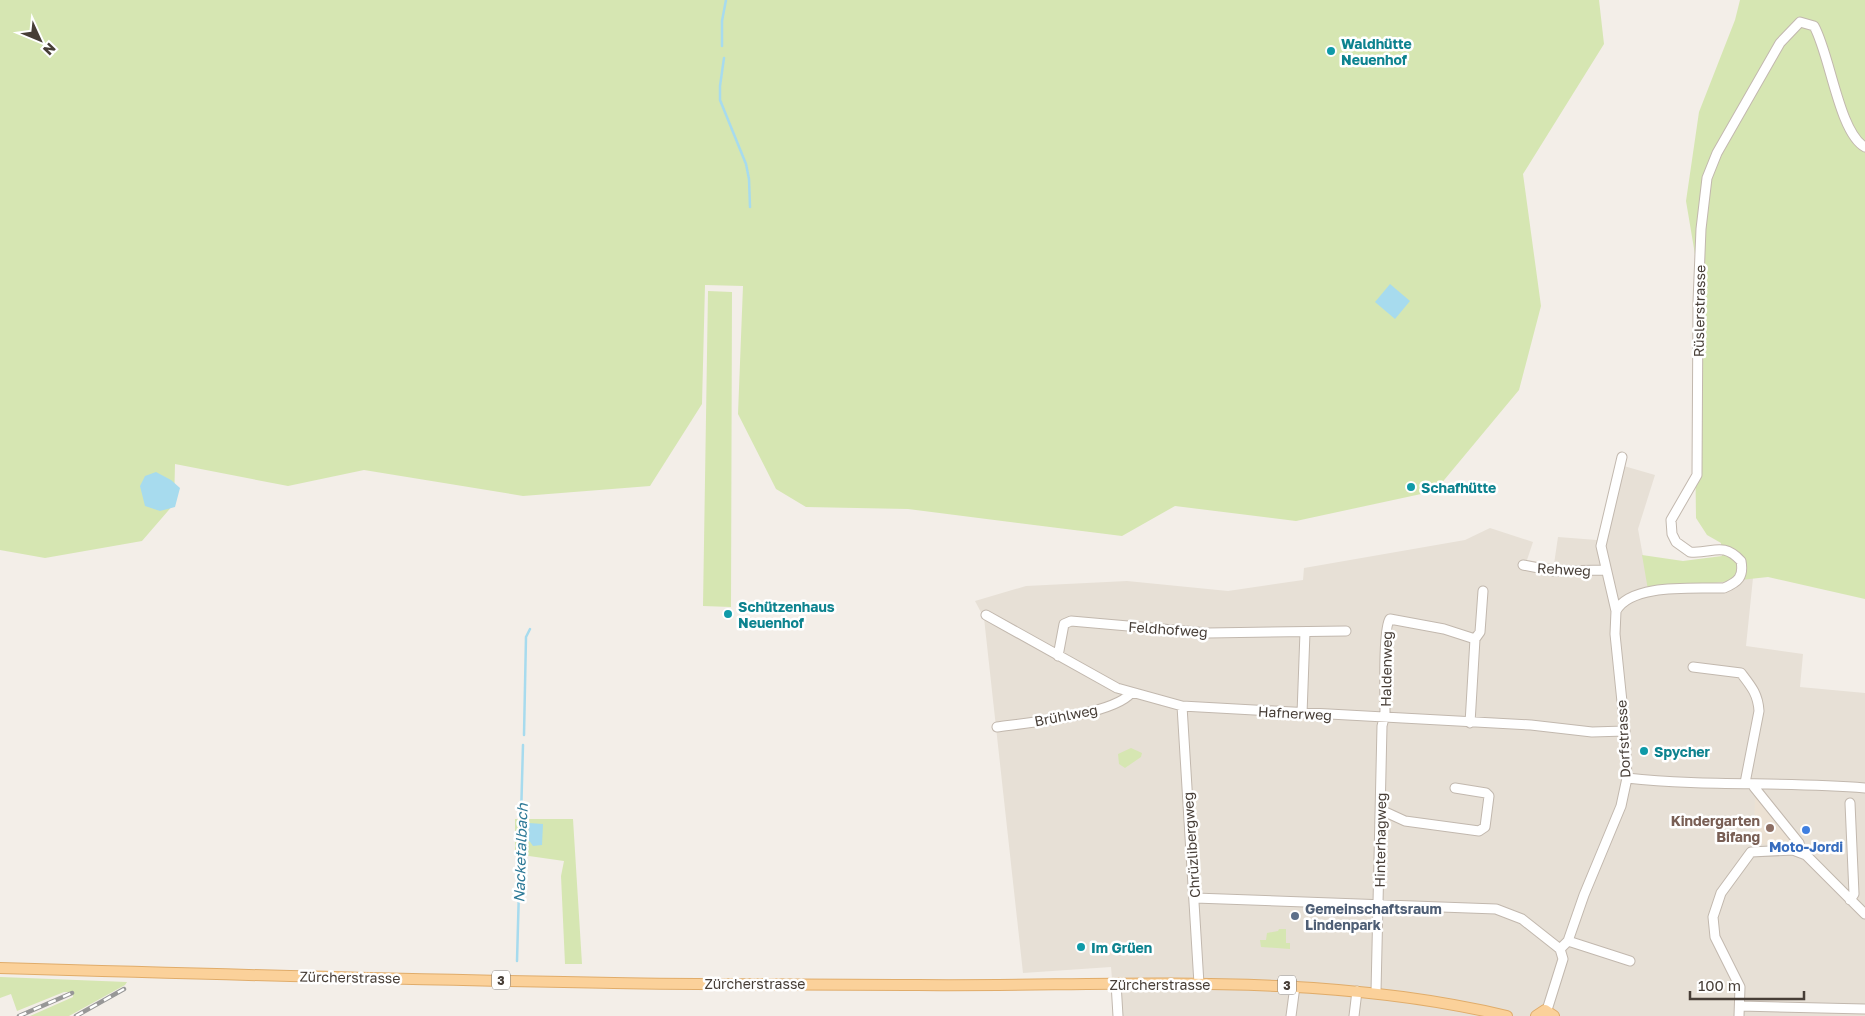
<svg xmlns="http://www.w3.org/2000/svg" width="1865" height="1016" font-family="'Golos Text',sans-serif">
<rect width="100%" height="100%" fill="#f3eee8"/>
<!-- residential -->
<path fill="#e7e0d6" d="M1617,464L1655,475L1638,529L1649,589L1753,578L1746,646L1803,654L1800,687L1865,693V1016H1115L1111,967L1023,973L984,618L975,601L1026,586L1127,581L1228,591L1303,580L1304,568L1465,540L1490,528L1533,542L1527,560L1554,564L1558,537L1597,540Z"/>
<!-- education -->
<path fill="#ece1d3" d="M1755,795L1794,840L1789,845L1754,844Z"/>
<!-- green -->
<path fill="#d6e6b2" d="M0,0H1599L1604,44L1523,174L1541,306L1519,390L1435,491L1296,521L1175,506L1122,536L908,509L806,507L776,489L738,414L743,286L705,285L702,404L650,486L523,496L364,470L288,486L175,464L174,504L142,541L45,558L0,550Z
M1740,0H1865V599L1768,577L1648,590L1642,555L1683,561L1722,556L1721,543L1707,535L1696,518L1695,438L1702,296L1686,201L1699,112L1735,20Z
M708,291L732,292L731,607L703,606Z
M1131,748L1142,753L1141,757L1125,768L1119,764L1118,754Z
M515,819H573L582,964H565L561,876L564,861L515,854Z
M1279,929H1286V943H1290V949L1261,947L1260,940H1266L1267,933L1278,931Z
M0,977H1L127,982L125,985L69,1016H30L73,997L72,992H64L17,1011L11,994L0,998Z"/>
<!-- water -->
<path fill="#a7dbee" d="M1390,284L1410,301L1395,319L1375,302Z
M156,472L171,480L180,488L175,507L160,511L145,506L140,486L145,476Z
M529,823L543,824L542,845L533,846L528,839Z"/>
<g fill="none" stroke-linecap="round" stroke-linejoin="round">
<!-- stream -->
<path stroke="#a7dbee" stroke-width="2.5" d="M722,46V21L726,0
M724,58L720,86V100L746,164L749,179L750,207
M524,735L526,637L530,629
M517,961L523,745"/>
<defs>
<path id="minor" d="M1523,565L1554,571L1606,570
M1616,611C1631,583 1694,589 1724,588C1738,582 1744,577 1741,561C1722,541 1713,554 1690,552L1676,542L1672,534L1671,520L1697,475L1698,302L1701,229L1707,178L1717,153L1780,43L1800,22L1814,26C1830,54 1839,133 1865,147
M986,615L1117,688L1182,706L1531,725L1592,732L1625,731
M1475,639L1480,632L1483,591
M1058,656L1064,624L1071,621L1208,633L1346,631
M1693,667L1741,673C1751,686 1758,694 1759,711L1745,783
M1182,706L1199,984
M1302,714L1305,632
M997,727C1026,723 1113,715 1131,693
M1627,778C1706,787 1786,781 1865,788
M1754,784V787L1799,843L1801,852
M1381,810L1405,821L1479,831L1485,827L1489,796L1486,793L1455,788
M1195,898L1496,909L1522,919L1560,949
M1850,900L1854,894L1850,803
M1568,941L1630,961
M1116,983L1118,1016
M1376,992L1382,726L1385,714C1385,699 1383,626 1390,619L1444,629L1475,639L1470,723
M1740,1006L1865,1009
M1547,1010L1563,959L1560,949L1568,941L1584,895L1621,806L1627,778L1625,731L1615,634L1616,611L1601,546L1622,457
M1291,1016L1295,986
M1354,1016L1357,991
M1739,1016L1740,987L1715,937L1713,917L1721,893L1751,852L1793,850L1806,855L1865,914"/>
<path id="major" d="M0,968C205,974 410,980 614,983C715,985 817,984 918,985C1115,987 1314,970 1507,1016
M1536,1016L1545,1010L1554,1016"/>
</defs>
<!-- minor casing -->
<use href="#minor" stroke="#c2b8ae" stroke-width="11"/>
<!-- major casing -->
<use href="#major" stroke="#e0ac6a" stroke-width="12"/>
<!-- minor -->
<use href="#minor" stroke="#fff" stroke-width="9"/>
<!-- major -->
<use href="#major" stroke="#fbd19a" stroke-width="10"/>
<defs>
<path id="rail" d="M19,1016L72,993
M76,1016L124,989"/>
</defs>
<!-- rail casing -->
<use href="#rail" stroke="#979797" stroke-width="4.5"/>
<!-- rail -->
<use href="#rail" stroke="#fff" stroke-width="2.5" stroke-dasharray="8" stroke-linecap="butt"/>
</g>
<!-- markers -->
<g fill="#0f9aa8" stroke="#fff" stroke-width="2">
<circle cx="1331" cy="51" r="5"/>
<circle cx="1411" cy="487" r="5"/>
<circle cx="728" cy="614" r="5"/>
<circle cx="1644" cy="751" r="5"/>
<circle cx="1081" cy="947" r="5"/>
</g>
<circle fill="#8d6e63" stroke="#fff" stroke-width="2" cx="1770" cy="828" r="5"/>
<circle fill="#3f7fe0" stroke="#fff" stroke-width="2" cx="1806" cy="830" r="5"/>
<circle fill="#5c6f8a" stroke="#fff" stroke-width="2" cx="1295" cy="916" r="5"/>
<g text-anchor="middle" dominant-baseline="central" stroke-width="5" stroke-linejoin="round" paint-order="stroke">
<!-- shield labels -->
<g fill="#fff" stroke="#7e7873" stroke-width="1">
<rect x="492" y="970.5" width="18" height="19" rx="4"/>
<rect x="1278" y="975.5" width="18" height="19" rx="4"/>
</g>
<g font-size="12" font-weight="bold" fill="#473e37">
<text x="501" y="980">3</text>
<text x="1287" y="985">3</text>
</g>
<!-- culture labels -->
<g font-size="14" font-weight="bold" fill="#0d838f" stroke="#fff" text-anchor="start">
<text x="1341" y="43">Waldhütte<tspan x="1341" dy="16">Neuenhof</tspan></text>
<text x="1421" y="487">Schafhütte</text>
<text x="738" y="606">Schützenhaus<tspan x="738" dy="16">Neuenhof</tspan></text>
<text x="1654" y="751">Spycher</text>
<text x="1091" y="947">Im Grüen</text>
</g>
<!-- street labels -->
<g font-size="14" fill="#473e37" stroke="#fff">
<text transform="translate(1699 311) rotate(-89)">Rüslerstrasse</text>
<text transform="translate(1564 569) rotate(3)">Rehweg</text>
<text transform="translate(1168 629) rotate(4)">Feldhofweg</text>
<text transform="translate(1386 669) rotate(-89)">Haldenweg</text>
<text transform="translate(1295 713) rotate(3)">Hafnerweg</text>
<text transform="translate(1066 715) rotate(-11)">Brühlweg</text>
<text transform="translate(1623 739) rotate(-93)">Dorfstrasse</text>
<text transform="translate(1380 840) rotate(-89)">Hinterhagweg</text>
<text transform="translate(1191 845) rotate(-94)">Chrüzlibergweg</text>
<text transform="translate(350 977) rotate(1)">Zürcherstrasse</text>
<text x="755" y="983">Zürcherstrasse</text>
<text x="1160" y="984">Zürcherstrasse</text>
</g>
<!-- education labels -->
<g font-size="14" font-weight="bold" fill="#785e54" stroke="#fff" text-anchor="end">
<text x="1760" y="820">Kindergarten<tspan x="1760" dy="16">Bifang</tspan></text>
</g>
<!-- shop labels -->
<g font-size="14" font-weight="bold" fill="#366cbe" stroke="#fff">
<text x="1806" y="846">Moto-Jordi</text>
</g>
<!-- service labels -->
<g font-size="14" font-weight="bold" fill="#4e5e75" stroke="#fff" text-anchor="start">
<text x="1305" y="908">Gemeinschaftsraum<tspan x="1305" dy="16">Lindenpark</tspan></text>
</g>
<!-- water labels -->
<g font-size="15" font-style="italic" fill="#2e7a97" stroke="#fff">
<text transform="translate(520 853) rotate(-88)">Nacketalbach</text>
</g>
</g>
<!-- north arrow -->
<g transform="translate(40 40) rotate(134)" stroke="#ffffff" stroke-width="4" paint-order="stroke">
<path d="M0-4L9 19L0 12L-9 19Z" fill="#473e37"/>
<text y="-8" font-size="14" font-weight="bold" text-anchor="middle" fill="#473e37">N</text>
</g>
<!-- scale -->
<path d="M1690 991v8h114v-8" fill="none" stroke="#473e37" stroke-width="2.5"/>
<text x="1698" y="991" font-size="15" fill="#473e37" stroke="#ffffff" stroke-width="4" paint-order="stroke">100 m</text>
</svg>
